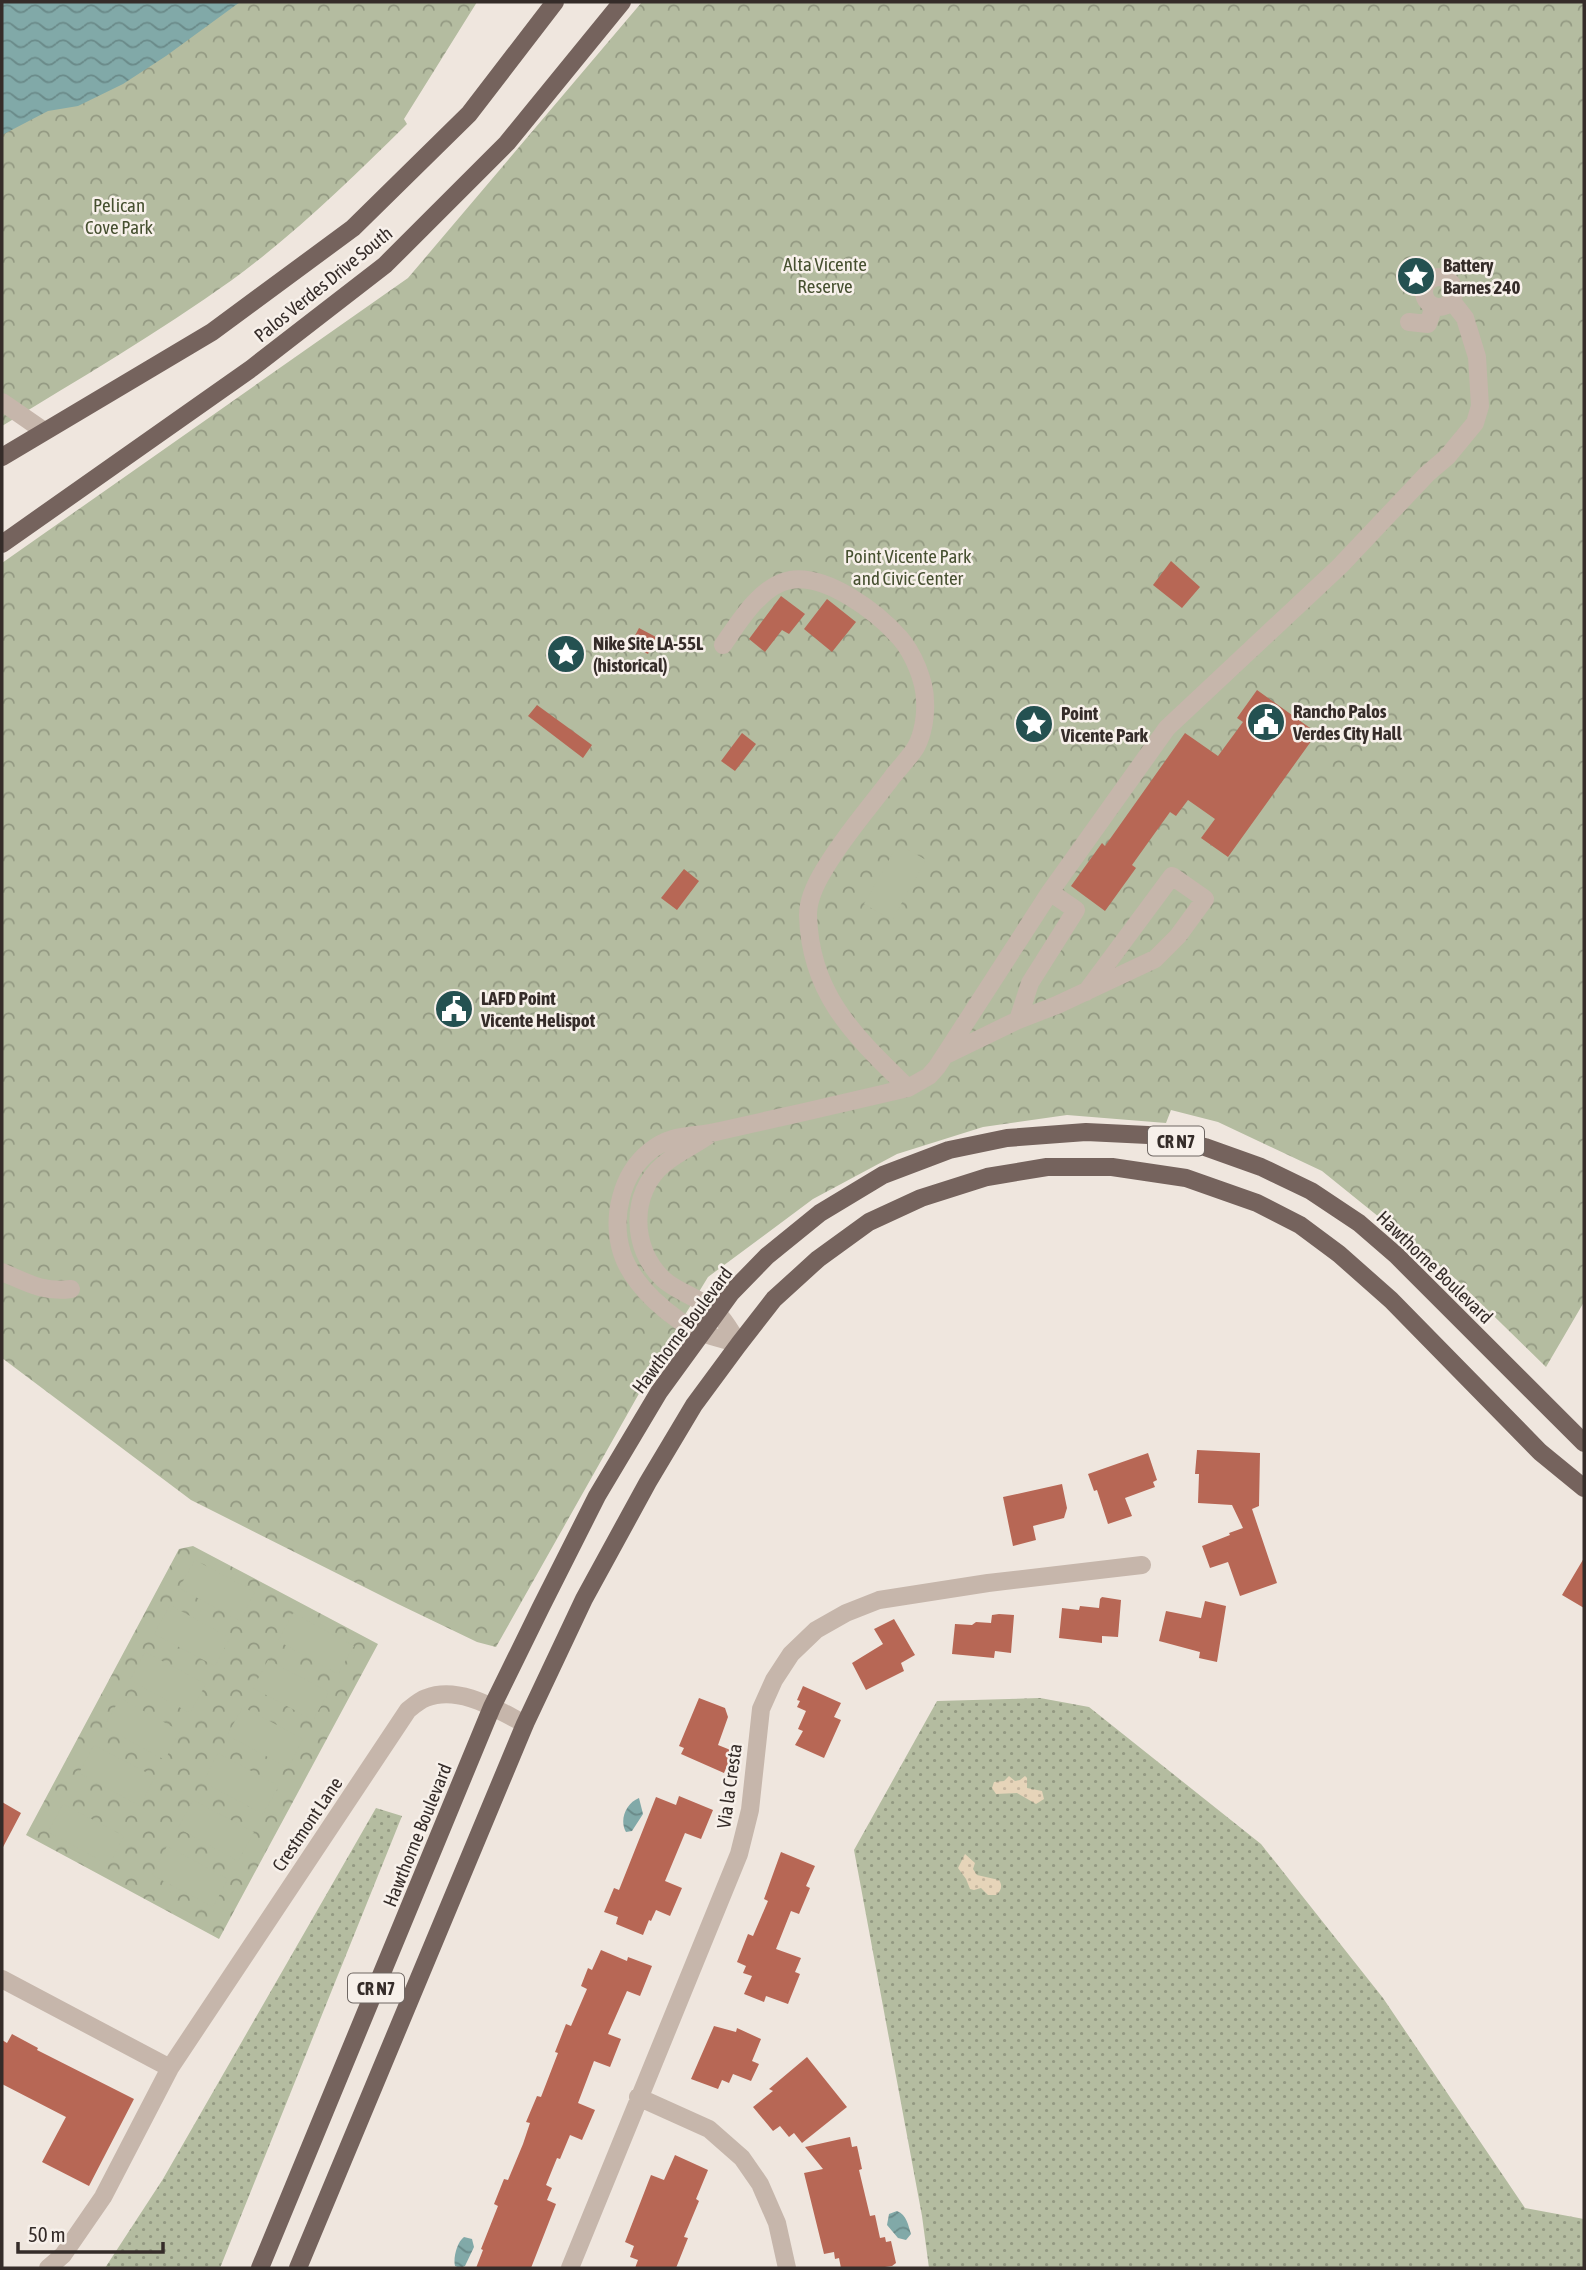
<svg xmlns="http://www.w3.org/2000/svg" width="1586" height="2270" font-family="'Asap Condensed',sans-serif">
<defs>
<pattern id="grass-dots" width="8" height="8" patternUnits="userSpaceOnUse" patternTransform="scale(1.75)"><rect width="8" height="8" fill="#b4bca0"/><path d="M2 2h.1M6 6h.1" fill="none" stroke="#939982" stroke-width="1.8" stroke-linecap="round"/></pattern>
<pattern id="forest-crowns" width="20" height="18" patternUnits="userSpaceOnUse" patternTransform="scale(1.75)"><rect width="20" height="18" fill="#b4bca0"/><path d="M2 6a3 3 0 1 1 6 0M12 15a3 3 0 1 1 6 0" fill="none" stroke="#939982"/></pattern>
<pattern id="sand-dots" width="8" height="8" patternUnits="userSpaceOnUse" patternTransform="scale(1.75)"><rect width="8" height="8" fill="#e6d4b9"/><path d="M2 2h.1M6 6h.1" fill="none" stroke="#c6b69f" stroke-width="1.8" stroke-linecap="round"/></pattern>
<pattern id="water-waves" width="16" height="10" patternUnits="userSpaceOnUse" patternTransform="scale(1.75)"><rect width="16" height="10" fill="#81a9a8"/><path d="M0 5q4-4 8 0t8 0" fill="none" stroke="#6a8a89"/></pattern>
</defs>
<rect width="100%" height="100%" fill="#efe6de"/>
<!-- grass -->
<path fill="url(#grass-dots)" d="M1040,1698L1089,1707L1261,1844L1383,1998L1525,2208L1584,2219V2268H929L922,2216L854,1850L937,1701Z
M376,1808L402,1816L220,2268H105L163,2179Z"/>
<!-- forest -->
<path fill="url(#forest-crowns)" d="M2,2H477L404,119L407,124C351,179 295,234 232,280C158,333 79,379 2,426Z
M642,2H1584V1302L1546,1367L1457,1280L1322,1171L1218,1122L1171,1110L1166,1123L1067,1115L983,1127L897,1154L813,1199L708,1277L663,1351L496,1647L477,1642L398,1604L191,1500L2,1358V563L408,278Z
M193,1546L378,1644L219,1939L26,1835L179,1549Z"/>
<!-- sand -->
<path fill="url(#sand-dots)" d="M1009,1776L1015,1781L1020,1780L1025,1776L1027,1778V1788L1042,1791L1044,1799L1036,1804L1017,1793L996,1794L992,1788L994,1782L1004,1781Z
M965,1854L975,1863L973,1869L977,1875L999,1880C1003,1886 1001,1891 996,1895H988L981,1888L974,1890L970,1889L966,1879L958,1868Z"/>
<!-- garden -->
<path fill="#b4bca0" d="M898,844L926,860L892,920L864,904Z
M195,1560L255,1592L240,1621L179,1588Z
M170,1605L230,1638L215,1666L154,1634Z
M293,1613L354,1646L338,1674L278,1641Z
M145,1652L206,1684L190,1713L130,1680Z
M268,1660L329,1692L313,1720L253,1688Z
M120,1698L180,1731L165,1760L104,1727Z
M243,1707L303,1739L288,1768L227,1735Z
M94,1745L155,1777L140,1806L79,1773Z
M218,1753L279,1786L263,1814L203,1782Z
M193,1800L254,1832L238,1861L178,1828Z
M63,1804L124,1836L109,1865L48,1832Z
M167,1846L228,1879L213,1907L152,1875Z"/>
<!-- water -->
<path fill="url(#water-waves)" d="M2,2H240L166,56L123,84L78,106L48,111L2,135Z
M639,1798L643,1814L632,1831L626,1832C619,1820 626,1803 639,1798Z
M897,2211C907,2215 908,2225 911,2234L906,2240L898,2238L887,2225L889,2214Z
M464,2237L472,2239L474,2247L465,2266L460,2268L455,2266C453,2258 457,2242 464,2237Z"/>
<!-- building -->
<path fill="#b76755" d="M1171,561L1200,587L1182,608L1153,585Z
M781,596L805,614L789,634L782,630L765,652L749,639Z
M827,599L856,622L832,652L804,629Z
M639,628L656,637L648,654L630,645Z
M1257,690L1317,733L1228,857L1201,838L1215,819L1188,800L1176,816L1170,812L1132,865L1136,868L1105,911L1071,886L1102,843L1105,846L1185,733L1218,756L1243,722L1237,718Z
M537,705L592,745L583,758L528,716Z
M742,733L756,744L735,771L721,761Z
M684,869L699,881L677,910L661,898Z
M1197,1450L1260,1453L1259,1506L1252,1509L1277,1583L1240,1596L1228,1562L1210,1568L1202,1546L1230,1535L1229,1533L1243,1528L1232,1505L1198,1503L1199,1474H1195Z
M1148,1453L1157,1480L1153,1482L1155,1487L1125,1498L1132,1516L1108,1524L1097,1490L1094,1491L1088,1474Z
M1062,1484L1067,1508L1064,1518L1033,1526L1036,1540L1013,1546L1003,1497Z
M1584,1558V1608L1562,1595Z
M1102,1597L1121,1600L1118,1637L1102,1636V1643L1059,1638L1062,1608L1079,1610L1080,1606L1099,1608L1100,1599Z
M1205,1601L1226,1606L1217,1662L1199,1658L1200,1652L1159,1641L1166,1611L1201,1618Z
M999,1614L1014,1615L1011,1653L995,1651L994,1658L952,1654L955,1624L972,1625L976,1622L991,1623L992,1615Z
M894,1619L915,1655L901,1663L904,1671L866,1690L852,1663L883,1644L874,1629Z
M803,1686L841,1703L834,1717L841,1720L824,1758L795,1745L803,1731L798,1729L806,1711L797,1707L800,1701L797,1700Z
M699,1698L725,1708L728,1717L718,1745L733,1751L724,1773L681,1754L684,1748L679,1746Z
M679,1796L713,1810L701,1839L685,1833L665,1881L682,1888L670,1916L656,1910L651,1921L649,1920L643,1935L616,1924L618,1917L604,1912L614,1888L619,1890L656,1797L676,1805Z
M2,1802L21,1813L2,1849Z
M781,1852L815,1866L806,1886L810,1888L799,1914L791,1911L776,1949L801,1958L795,1972L800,1974L788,2004L766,1996L764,2002L744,1994L752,1976L743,1973L746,1966L737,1962L748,1934L753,1936L768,1901L764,1899Z
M601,1950L627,1961L628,1957L652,1966L640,1996L627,1991L608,2034L621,2039L610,2067L594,2061L578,2103L595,2110L582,2140L570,2135L560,2159L557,2158L546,2185L552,2188L547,2200L556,2204L531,2268H476L483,2250L481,2249L498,2206L494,2204L504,2179L508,2180L523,2144L530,2123L526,2122L537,2096L541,2097L558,2053L555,2052L566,2024L571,2026L587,1989L581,1986L588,1968L592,1970Z
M714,2026L736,2032L737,2028L761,2039L752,2061L759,2064L751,2081L733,2074L729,2083L722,2080L718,2089L691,2079Z
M12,2034L38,2048L37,2050L134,2099L89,2186L42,2162L66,2117L2,2084V2040L7,2043Z
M807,2057L847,2107L802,2143L794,2133L789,2137L780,2126L773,2131L753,2107L773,2091L769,2089Z
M850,2137L852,2147L857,2146L862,2169L859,2170L870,2216L875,2215L880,2238L885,2237L886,2242L891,2241L896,2263L892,2266L878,2268H841L839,2258L835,2259L834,2252L824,2254L804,2173L823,2169L805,2147Z
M675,2155L708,2170L696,2199L699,2201L684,2237L688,2238L676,2268H635L638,2260L630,2257L634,2246L625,2242L651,2175L664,2180Z"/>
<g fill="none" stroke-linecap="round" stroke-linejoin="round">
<!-- minor -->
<path stroke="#c6b6ab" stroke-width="18" d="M1424 292a15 15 0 1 1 30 0a15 15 0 1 1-30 0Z
M1409,322L1428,324L1434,306
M2,402L44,431
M723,645C739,622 760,586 790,580C827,574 877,612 900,638C913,653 925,681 925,701C926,716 923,734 916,747C910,757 900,767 893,776C870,807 843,837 824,870C816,883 808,900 808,915C810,995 855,1036 908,1088
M1018,1020L1057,1005L1155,959L1178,936L1205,899L1172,876L1086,992
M944,1056L1018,1020L1030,983L1076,910L1050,892
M709,1135C695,1145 677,1153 664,1164C629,1193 631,1249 663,1279C678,1293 702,1298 717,1313C726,1321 732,1334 739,1344
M2,1272C26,1282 43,1293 71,1289
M739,1344C727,1340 715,1338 703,1333C672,1321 632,1285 622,1253C611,1218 621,1174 650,1151C674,1132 693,1138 720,1131C783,1117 845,1103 908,1088L929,1076L937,1067L1050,892L1167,728L1340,566L1427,474L1447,457L1475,423L1480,406L1477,357L1465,318L1451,300
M2,1979L170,2068
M638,2097L709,2129L742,2158L760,2184L777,2223L787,2268
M48,2268L63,2255L103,2197L170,2068L408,1710C413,1706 420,1700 426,1698C459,1685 496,1709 525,1724
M570,2268L739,1854L750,1810L761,1709L774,1680L791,1654L816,1630L846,1613L879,1600L988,1583L1142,1565"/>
<!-- major -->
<path stroke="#75635d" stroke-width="18" d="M2,457L212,332L353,228L469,114L555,2
M2,544L252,368L385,265L507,143L622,2
M260,2268L492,1707L541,1607L597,1496L659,1392L731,1293L767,1256L820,1213L883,1175L949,1150L1007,1138L1086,1132L1148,1135L1205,1147L1261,1167L1311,1191L1359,1223L1396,1255L1584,1443
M298,2268L525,1724L584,1599L648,1482L694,1405L739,1344L774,1299L818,1259L869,1222L921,1198L987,1177L1047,1167H1112L1186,1178L1257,1203L1300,1225L1339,1254L1391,1300L1540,1452L1584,1488"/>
</g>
<!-- icons -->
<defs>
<symbol id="sight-disc" viewBox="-11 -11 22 22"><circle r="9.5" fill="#245151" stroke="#f7f0ea"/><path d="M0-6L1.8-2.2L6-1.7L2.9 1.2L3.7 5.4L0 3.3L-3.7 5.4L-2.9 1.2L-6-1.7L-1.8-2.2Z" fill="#fff"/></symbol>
<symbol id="civic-disc" viewBox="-11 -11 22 22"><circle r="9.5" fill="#245151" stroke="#f7f0ea"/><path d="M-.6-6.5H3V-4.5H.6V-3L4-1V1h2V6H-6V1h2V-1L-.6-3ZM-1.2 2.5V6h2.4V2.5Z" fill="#fff"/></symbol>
</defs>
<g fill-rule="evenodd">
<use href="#sight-disc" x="1394" y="254" width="44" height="44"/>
<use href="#sight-disc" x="544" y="632" width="44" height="44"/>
<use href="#civic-disc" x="1244" y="700" width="44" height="44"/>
<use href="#sight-disc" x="1012" y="702" width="44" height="44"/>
<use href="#civic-disc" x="432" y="987" width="44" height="44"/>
</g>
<g text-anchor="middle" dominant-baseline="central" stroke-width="5" stroke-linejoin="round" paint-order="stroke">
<!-- shield labels -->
<g fill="#f7f0ea" stroke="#6f6763" stroke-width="2">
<rect x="1148" y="1126.5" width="56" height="29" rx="5"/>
<rect x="348" y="1973.5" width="56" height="29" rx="5"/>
</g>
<g font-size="18" font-weight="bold" fill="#352c29">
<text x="1176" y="1141">CR N7</text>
<text x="376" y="1988">CR N7</text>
</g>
<!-- park labels -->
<g font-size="19" fill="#465030" stroke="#f7f0ea">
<text x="119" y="205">Pelican<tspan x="119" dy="22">Cove Park</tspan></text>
<text x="825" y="264">Alta Vicente<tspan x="825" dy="22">Reserve</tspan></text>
<text x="908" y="556">Point Vicente Park<tspan x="908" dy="22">and Civic Center</tspan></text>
</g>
<!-- poi labels -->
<g font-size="19" font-weight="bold" fill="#352c29" stroke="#f7f0ea" text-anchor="start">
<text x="1443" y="265">Battery<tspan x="1443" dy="22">Barnes 240</tspan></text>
<text x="593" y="643">Nike Site LA-55L<tspan x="593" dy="22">(historical)</tspan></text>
<text x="1293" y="711">Rancho Palos<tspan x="1293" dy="22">Verdes City Hall</tspan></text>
<text x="1061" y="713">Point<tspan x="1061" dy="22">Vicente Park</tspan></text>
<text x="481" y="998">LAFD Point<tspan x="481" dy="22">Vicente Helispot</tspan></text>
</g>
<!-- street labels -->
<g font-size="19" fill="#352c29" stroke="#f7f0ea">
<text transform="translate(323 284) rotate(-39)">Palos Verdes Drive South</text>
<text transform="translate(1435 1267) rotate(44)">Hawthorne Boulevard</text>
<text transform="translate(682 1330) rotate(-53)">Hawthorne Boulevard</text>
<text transform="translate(729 1786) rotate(-82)">Via la Cresta</text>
<text transform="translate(307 1824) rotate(-56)">Crestmont Lane</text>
<text transform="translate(417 1835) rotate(-68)">Hawthorne Boulevard</text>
</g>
</g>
<!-- border -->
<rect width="1586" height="2270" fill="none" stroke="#352c29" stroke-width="7"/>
<!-- scale -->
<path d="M18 2242v10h145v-10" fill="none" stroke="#352c29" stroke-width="3.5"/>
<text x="28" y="2242" font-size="21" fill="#352c29" stroke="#f7f0ea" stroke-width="5" paint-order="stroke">50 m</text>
</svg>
